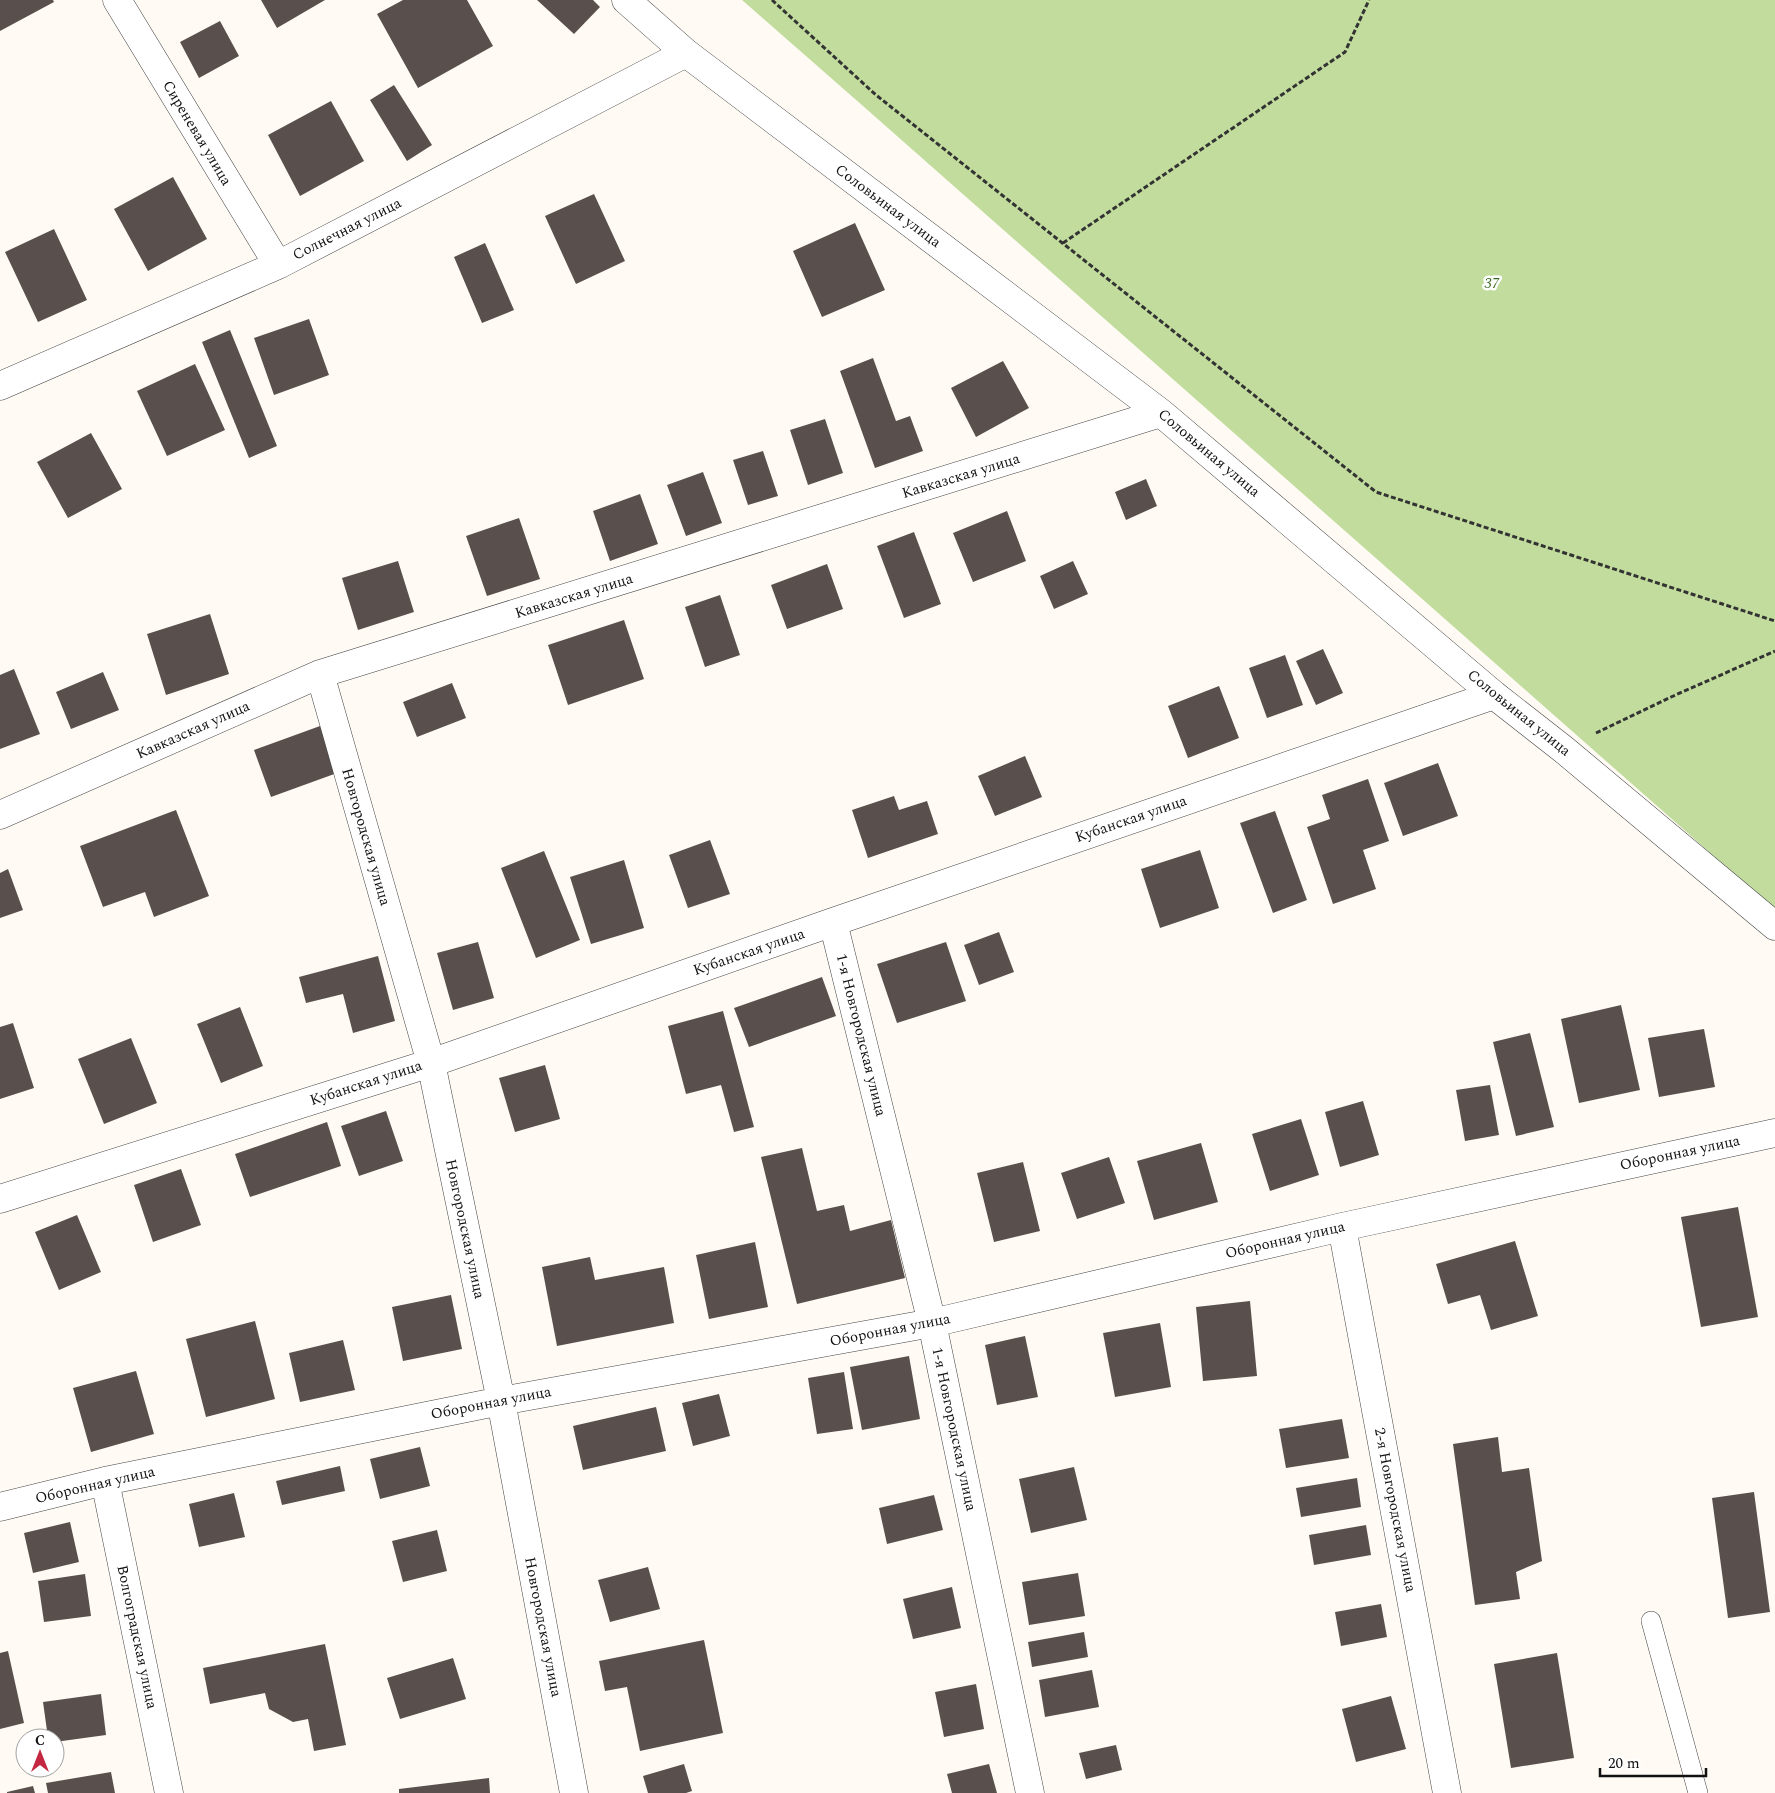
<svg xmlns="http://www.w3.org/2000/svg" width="1775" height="1793" font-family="Spectral,serif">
<rect width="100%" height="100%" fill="#fffbf4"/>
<!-- forest -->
<path fill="#c1dc9c" d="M742,0H1775V910L863,106Z"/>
<!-- building -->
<path fill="#59504d" d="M0,0H53L54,2L0,31Z
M261,0H325L277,28Z
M403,0H467L493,46L418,88L377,14Z
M537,0H593L600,7L574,34Z
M220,21L239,56L199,78L180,42Z
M394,85L432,145L407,161L370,100Z
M331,101L364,161L300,196L268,135Z
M173,177L207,239L148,271L114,209Z
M594,194L625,261L576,284L545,216Z
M855,223L885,290L822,317L793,251Z
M54,229L87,300L38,322L5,252Z
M485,243L514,310L482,323L454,257Z
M309,319L329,375L274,395L254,338Z
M230,330L277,446L249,458L202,342Z
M873,358L896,421L910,416L923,451L875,468L840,371Z
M1003,361L1029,408L976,437L951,388Z
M195,364L225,430L167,456L137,391Z
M825,419L843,473L808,485L790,430Z
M91,433L122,489L68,518L37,462Z
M763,451L778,496L748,505L733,460Z
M703,472L722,523L686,536L667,485Z
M1146,479L1157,506L1126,520L1115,492Z
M640,494L658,544L610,561L593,511Z
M1007,511L1026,561L973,582L953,533Z
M519,518L540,579L487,596L466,536Z
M914,532L941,604L904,618L877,546Z
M398,561L414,612L358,630L342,578Z
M1073,561L1088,594L1054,609L1040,576Z
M827,564L843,609L787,629L771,585Z
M720,595L740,655L705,667L685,607Z
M210,614L229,674L166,695L147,634Z
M624,620L644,679L568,705L548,645Z
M1323,649L1343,693L1316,705L1296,661Z
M1285,655L1303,705L1267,718L1249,668Z
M14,669L40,734L0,749V675Z
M103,672L119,710L71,729L56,692Z
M452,683L466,718L417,737L403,702Z
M1219,686L1239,738L1188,758L1168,706Z
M320,726L337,773L271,797L254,750Z
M1025,756L1042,797L995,816L978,776Z
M1438,763L1458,816L1403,836L1384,783Z
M1368,779L1389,841L1363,850L1376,889L1333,904L1307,827L1330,819L1322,795Z
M894,796L899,810L927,801L938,834L868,858L852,810Z
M176,810L209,896L154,917L145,892L103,907L80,846Z
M1275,811L1307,900L1273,913L1240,823Z
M710,840L730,894L688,908L669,855Z
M1200,850L1219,908L1160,928L1141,869Z
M544,851L580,940L536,958L501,868Z
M624,860L644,928L591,944L570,877Z
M8,869L23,910L0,918V873Z
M999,932L1014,972L979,985L964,945Z
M478,942L494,998L453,1010L437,953Z
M946,942L966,1001L897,1023L877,964Z
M378,956L395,1021L353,1033L343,994L306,1003L299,977Z
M822,977L836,1016L749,1047L734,1008Z
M1621,1005L1640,1090L1579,1103L1561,1019Z
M240,1007L263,1066L221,1083L197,1024Z
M723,1011L754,1127L734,1132L721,1085L686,1094L668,1026Z
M13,1023L34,1088L0,1099V1027Z
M1704,1029L1715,1087L1659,1097L1648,1038Z
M1530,1033L1554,1127L1516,1136L1493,1042Z
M131,1038L157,1103L104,1124L78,1059Z
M545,1065L560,1119L515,1132L499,1078Z
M1490,1085L1499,1135L1465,1141L1456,1090Z
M1363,1101L1379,1155L1340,1167L1325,1112Z
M386,1111L403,1161L359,1176L341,1126Z
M1301,1119L1319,1175L1270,1191L1252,1134Z
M327,1122L341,1166L250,1197L235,1154Z
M1201,1143L1218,1202L1154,1220L1137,1161Z
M802,1148L817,1211L844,1205L850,1231L891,1220L905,1278L797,1304L761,1157Z
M1109,1157L1125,1203L1077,1219L1061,1173Z
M1023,1162L1040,1231L994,1242L977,1173Z
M181,1169L201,1225L153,1242L134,1185Z
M1738,1207L1758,1317L1701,1327L1681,1217Z
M77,1215L101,1272L59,1290L35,1232Z
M1515,1241L1538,1316L1491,1330L1480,1295L1448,1304L1436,1264Z
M755,1242L768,1307L709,1319L696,1255Z
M590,1257L595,1280L664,1267L674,1323L557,1346L542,1267Z
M451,1295L462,1349L403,1361L392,1307Z
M1250,1301L1257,1376L1203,1381L1196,1307Z
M255,1321L275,1399L206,1417L186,1339Z
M1160,1323L1171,1387L1115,1397L1103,1333Z
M1025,1336L1038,1397L997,1405L985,1345Z
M343,1340L355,1390L300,1402L289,1353Z
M909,1356L920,1419L862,1430L850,1367Z
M136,1371L154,1434L91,1452L73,1388Z
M844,1372L853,1429L817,1434L808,1378Z
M719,1394L730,1436L693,1446L682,1403Z
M656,1407L666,1451L583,1470L573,1426Z
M1342,1419L1349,1458L1286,1468L1279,1429Z
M1498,1437L1502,1472L1529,1468L1542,1561L1516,1572L1520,1599L1475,1605L1453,1444Z
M420,1447L430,1486L380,1499L370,1459Z
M340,1466L345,1491L282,1505L276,1481Z
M1074,1467L1087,1520L1031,1533L1019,1479Z
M1357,1478L1361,1507L1301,1517L1296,1488Z
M1754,1492L1770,1612L1728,1618L1712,1498Z
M234,1493L245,1537L199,1547L189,1504Z
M934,1495L943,1530L887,1544L879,1508Z
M70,1522L79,1562L33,1573L24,1533Z
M1366,1525L1371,1555L1314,1565L1309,1535Z
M437,1530L447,1571L403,1582L392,1541Z
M648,1567L660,1609L610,1622L598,1580Z
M1078,1573L1085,1616L1029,1625L1022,1582Z
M85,1574L91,1616L44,1622L38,1581Z
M952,1587L961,1628L913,1639L903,1599Z
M1381,1604L1387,1637L1341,1646L1335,1612Z
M1084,1632L1088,1657L1032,1667L1028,1642Z
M704,1640L723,1733L640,1751L627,1687L605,1691L599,1661Z
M325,1644L346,1745L314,1751L308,1719L293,1722L269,1709L265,1693L210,1704L203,1668Z
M8,1651L24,1723L0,1729V1653Z
M1557,1653L1574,1758L1511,1768L1494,1664Z
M453,1658L466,1699L400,1719L387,1678Z
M1092,1670L1099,1707L1045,1717L1039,1680Z
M976,1684L984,1729L944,1737L935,1692Z
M101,1694L106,1735L55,1742V1738H48L43,1702Z
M1391,1696L1406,1749L1356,1762L1342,1709Z
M1116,1745L1122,1770L1086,1779L1079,1753Z
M684,1764L692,1791L686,1793H648L643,1776Z
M989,1764L997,1793H952L947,1774Z
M111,1772L115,1793H48L46,1783Z
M489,1778L490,1793H399V1789Z
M33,1786L35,1793H7V1792Z"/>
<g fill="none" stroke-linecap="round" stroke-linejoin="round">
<defs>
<path id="lane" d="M1651,1621L1698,1793"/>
<path id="street" d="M117,0L278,265
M626,0L686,53L1161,413L1494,695L1563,749L1775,926
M0,386L278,265L686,53
M320,674L431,1063L501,1401L574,1793
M0,815L320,674L1161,413
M833,922L932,1323L1030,1793
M0,1199L431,1063L833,922L1494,695
M1342,1227L1447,1793
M105,1481L169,1793
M0,1507L105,1481L501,1401L932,1323L1342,1227L1775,1133"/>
</defs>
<!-- lane casing -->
<use href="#lane" stroke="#444" stroke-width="20"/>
<!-- street casing -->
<use href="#street" stroke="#444" stroke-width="29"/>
<!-- path -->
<path stroke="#333" stroke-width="3" stroke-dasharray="5 2.5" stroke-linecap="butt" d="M772,0L876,95L1376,492L1775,621
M1063,243L1345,52L1369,0
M1596,733L1671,697L1775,651"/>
<!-- lane -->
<use href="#lane" stroke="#fff" stroke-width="19"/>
<!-- street -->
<use href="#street" stroke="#fff" stroke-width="28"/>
</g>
<g text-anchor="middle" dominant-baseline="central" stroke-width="5" stroke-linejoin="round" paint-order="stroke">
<!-- street labels -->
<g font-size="15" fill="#111" stroke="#fff">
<text transform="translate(197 133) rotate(59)">Сиреневая улица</text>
<text transform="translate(888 206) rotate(37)">Соловьиная улица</text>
<text transform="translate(347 229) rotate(-27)">Солнечная улица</text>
<text transform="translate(1209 453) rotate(40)">Соловьиная улица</text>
<text transform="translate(961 476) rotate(-17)">Кавказская улица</text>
<text transform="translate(574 596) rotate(-17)">Кавказская улица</text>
<text transform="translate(1519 713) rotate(39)">Соловьиная улица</text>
<text transform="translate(193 730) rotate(-24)">Кавказская улица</text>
<text transform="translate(1131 819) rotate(-19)">Кубанская улица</text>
<text transform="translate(366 837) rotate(74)">Новгородская улица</text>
<text transform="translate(749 952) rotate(-19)">Кубанская улица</text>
<text transform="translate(861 1035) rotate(76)">1-я Новгородская улица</text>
<text transform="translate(366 1083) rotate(-18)">Кубанская улица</text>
<text transform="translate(1680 1153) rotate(-12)">Оборонная улица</text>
<text transform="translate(465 1229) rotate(78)">Новгородская улица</text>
<text transform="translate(1285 1240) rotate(-13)">Оборонная улица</text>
<text transform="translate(890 1330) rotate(-11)">Оборонная улица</text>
<text transform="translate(491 1403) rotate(-11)">Оборонная улица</text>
<text transform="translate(954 1429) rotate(78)">1-я Новгородская улица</text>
<text transform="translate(95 1485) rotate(-13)">Оборонная улица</text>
<text transform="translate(1395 1510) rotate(79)">2-я Новгородская улица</text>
<text transform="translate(543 1627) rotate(79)">Новгородская улица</text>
<text transform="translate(137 1637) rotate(78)">Волгоградская улица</text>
</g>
<!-- park labels -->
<g font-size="15" font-style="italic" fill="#386a1f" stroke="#fff">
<text x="1492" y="283">37</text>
</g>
</g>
<!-- north arrow -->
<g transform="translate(40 1753)"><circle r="24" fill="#ffffff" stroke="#a0a0a0"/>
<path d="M0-4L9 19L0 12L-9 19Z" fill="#c32742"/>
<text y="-8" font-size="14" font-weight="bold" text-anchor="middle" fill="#111111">С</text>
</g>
<!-- scale -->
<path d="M1600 1768v8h106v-8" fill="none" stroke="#111111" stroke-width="2.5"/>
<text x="1608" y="1768" font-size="15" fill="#111111" stroke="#ffffff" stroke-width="4" paint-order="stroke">20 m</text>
</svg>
